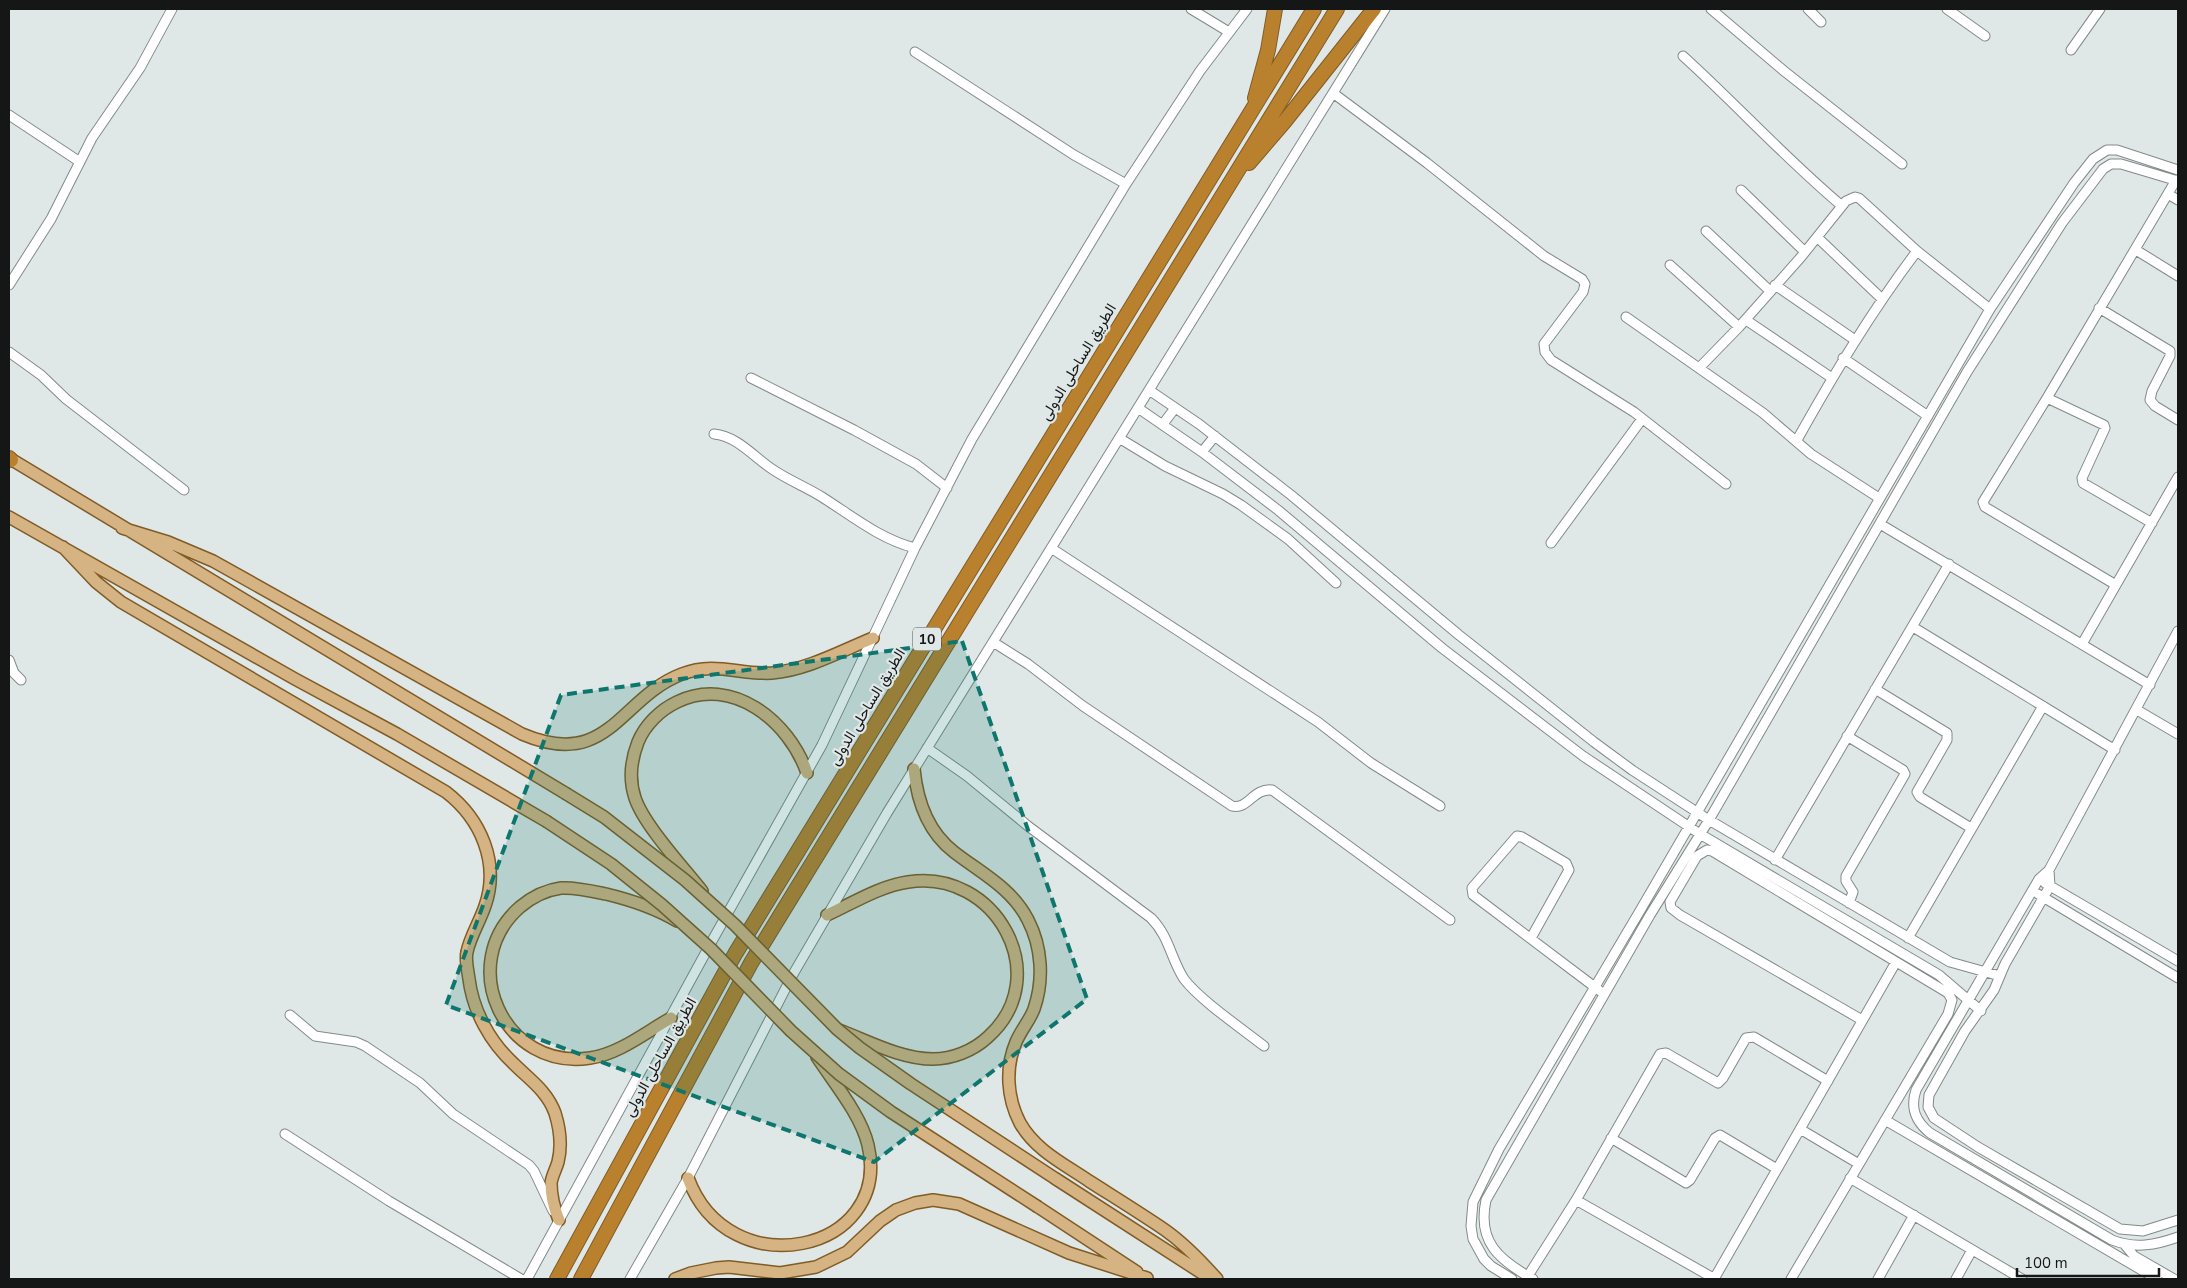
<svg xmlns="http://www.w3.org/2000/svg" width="2187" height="1288" font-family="'Nunito Sans',Vazirmatn,sans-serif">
<rect width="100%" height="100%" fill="#e0e7e7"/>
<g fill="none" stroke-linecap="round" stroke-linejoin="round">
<defs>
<path id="minor" d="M1191,9L1229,32
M1711,9L1784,71L1902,164
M1808,9L1821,22
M1947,9L1985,36
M2071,50L2100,9
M915,52L1074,155L1126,184
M1683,56C1737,105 1786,159 1842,206
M1333,93L1427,163L1544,256L1582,279L1585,284L1583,292L1544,344L1545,352L1551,360L1634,412L1726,484
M9,115L80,162
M1741,190L1805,252
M2168,194L2178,200
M1706,231L1770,291
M1817,237L1881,298
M2136,250L2178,276
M1670,265L1739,327
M9,285L51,219L92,138L140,68L172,9
M1775,285L1855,340
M2099,308L2170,351V356L2152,391L2150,400L2155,406L2178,420
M1626,317L1763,413L1811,454L1879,498
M1746,320L1832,378
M9,352L41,375L66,399L184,490
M1843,358L1928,416
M1700,367L1739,327L1801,257L1846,201L1855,197L1859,198L1917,251L1990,309
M751,378L854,430L916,464L947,488
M1149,390L1199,424L1291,495L1459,635L1594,742L1632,770L1709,820L1950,962L2000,976
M2047,398L2104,425L2105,428L2082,478L2083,483L2152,523
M1138,408L1202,452L1278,510L1442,648L1583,756L1700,834L1939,975L1981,1011
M1163,424L1175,408
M714,434C737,436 754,457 772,469C788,480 806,487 822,497C852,516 880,539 915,548
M1119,438L1165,466L1223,494L1241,505L1288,539L1336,583
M1797,440C1834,374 1871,312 1917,251
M1202,452L1215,436
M1880,524L2150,685
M1551,543L1642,419
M1051,548L1318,722L1371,763L1440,806
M2116,585L1985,507L1983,502L2047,398L2176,180
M1913,627L2115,750
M2178,631L2049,870L2039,879L2032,891L1916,1090C1910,1108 1915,1121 1930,1133L2112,1240C2135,1249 2156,1245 2178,1237
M993,642L1028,664L1083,706L1232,806C1248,810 1253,788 1272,790L1450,920
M2082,644L2178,477
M9,660L14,673L21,680
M1875,689L1947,733V740L1917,792L1920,797L1971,828
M2137,710L2178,734
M1847,736L1903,770L1905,774L1846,876V881L1853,892L1849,903
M927,748L967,776L1028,826L1151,918C1169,936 1171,959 1184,979C1200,1000 1241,1028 1264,1046
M1775,860L1949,564
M2049,870L2050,886L2005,964L1994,990L1965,1031L1929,1095L1928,1107L1934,1118L1978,1147L2120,1229L2143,1231L2178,1220
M2045,883L2178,961
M2038,894L2178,978
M1531,938L1569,870L1566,863L1522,837L1517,836L1472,888L1473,895L1600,991
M1908,938L2043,706
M290,1015L315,1036L356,1042L365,1046L420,1083L453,1114L529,1165L534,1171L553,1211
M1885,1120L2157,1279
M1800,1129L1859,1164
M285,1134L389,1201L521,1279
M1611,1138L1686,1183L1690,1180L1715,1138L1720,1135L1777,1169
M1850,1178L2022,1279
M1576,1200L1715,1279
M2125,1245L2134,1256L2174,1279
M527,1279L712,941L822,745L915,548L972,439L1126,184L1200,71L1247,9
M630,1279L688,1178L792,976L887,813L1385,9
M1512,1279L1491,1266L1484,1259L1473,1239L1471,1226L1473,1202L1499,1149L1641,909L1990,309L2074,183L2093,159L2107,150H2117L2178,170
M1526,1279L1576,1200L1660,1054L1666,1053L1718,1083L1723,1078L1746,1038L1754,1037L1828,1081
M1533,1279C1499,1260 1477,1242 1486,1200L1650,915L1709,820L1967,372L2062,223L2103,169L2111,164H2121L2178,181
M1714,1279L1896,962
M1791,1279L1948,1014L1952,1000L1948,993L1712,851L1707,850L1697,856L1670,902L1671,908L1680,915L1862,1020
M1878,1279L1914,1215
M1956,1279L1972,1250"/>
<path id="major" d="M9,458L565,793
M9,517L295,679L397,734L546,821
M122,528L168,542L213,561L522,734C609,771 619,698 682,674C715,661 739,675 772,673C807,670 841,651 873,638
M63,547L96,582L121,602L446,792C481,819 500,863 485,906C480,921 470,937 467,952C465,960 468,971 469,979C473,1011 490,1042 514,1064C530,1080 547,1091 555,1113C560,1129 562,1146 558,1162C556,1169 552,1176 551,1183C551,1196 554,1208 559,1220
M914,769C917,800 928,832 954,852C981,873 1012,888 1028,920C1042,947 1044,980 1034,1009C1030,1020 1021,1030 1016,1042C1005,1068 1007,1098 1020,1123C1035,1150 1064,1164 1089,1181C1114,1197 1140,1213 1165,1230C1185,1244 1201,1261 1217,1279
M702,891C683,867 644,825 635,798C629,780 631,760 638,742C645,725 660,710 677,702C732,675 789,721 807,773
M827,915C853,903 880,886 908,882C995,868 1056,976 988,1037C973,1051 952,1059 933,1059C901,1059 868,1041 839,1030
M671,1018C646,1032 619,1054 590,1058C504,1071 455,964 520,907C532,897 546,890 561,888C575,887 592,891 606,894C631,900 655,908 677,921
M688,1178C728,1288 893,1253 868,1145C861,1115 834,1083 817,1057
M1056,1179L1211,1279
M1038,1207L1137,1272
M675,1279L691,1273L716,1268L729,1267L780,1273L816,1267L847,1252L880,1221L896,1210L915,1203L933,1200L959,1204L1069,1253L1147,1278"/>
<path id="highway" d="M1255,98L1268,50L1275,9
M1249,163L1285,121L1374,9
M9,458L11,460
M557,1279L735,954L1314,9
M581,1279L751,963L1337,9"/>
</defs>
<!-- minor casing -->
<use href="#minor" stroke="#848a8a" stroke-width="11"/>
<!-- major casing -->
<use href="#major" stroke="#805c26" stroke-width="14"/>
<!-- highway casing -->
<use href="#highway" stroke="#805c26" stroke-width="16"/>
<!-- minor -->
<use href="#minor" stroke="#fff" stroke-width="9"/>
<!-- major -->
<use href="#major" stroke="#d5b382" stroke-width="11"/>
<!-- highway -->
<use href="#highway" stroke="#b9812e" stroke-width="14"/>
<defs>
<path id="major-bridge" d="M565,793L604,817L685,880L735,925L837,1029L860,1048L911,1084L1056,1179
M546,821L611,864L662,905L711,949L791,1031L839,1074L891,1112L1038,1207"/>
</defs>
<!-- major-bridge casing -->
<use href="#major-bridge" stroke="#805c26" stroke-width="14" stroke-linecap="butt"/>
<!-- major-bridge -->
<use href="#major-bridge" stroke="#d5b382" stroke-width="11"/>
</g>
<!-- marked area -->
<path fill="#0f766e" fill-opacity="0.2" stroke="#0f766e" stroke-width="4" stroke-dasharray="10 6" stroke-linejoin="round" d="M962,641L1087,999L874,1162L446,1005L561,695Z"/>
<g text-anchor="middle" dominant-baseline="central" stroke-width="4.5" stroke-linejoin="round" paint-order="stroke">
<!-- shield labels -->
<rect fill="#e0e7e7" stroke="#525555" stroke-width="1" x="913" y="627.5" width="28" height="23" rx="4"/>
<g font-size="14" font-weight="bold" fill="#151717">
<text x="927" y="639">10</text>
</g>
<!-- street labels -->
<g font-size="15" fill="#151717" stroke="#e0e7e7">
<text transform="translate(1078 362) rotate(-59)">الطريق الساحلى الدولى</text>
<text transform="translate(867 707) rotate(-59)">الطريق الساحلى الدولى</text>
<text transform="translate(660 1057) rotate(-61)">الطريق الساحلى الدولى</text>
</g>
</g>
<!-- border -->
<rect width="2187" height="1288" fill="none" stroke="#151717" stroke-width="20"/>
<!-- scale -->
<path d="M2017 1268v8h142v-8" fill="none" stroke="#151717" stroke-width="2.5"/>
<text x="2024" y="1268" font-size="15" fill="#151717" stroke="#e0e7e7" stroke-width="4" paint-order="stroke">100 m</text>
</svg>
